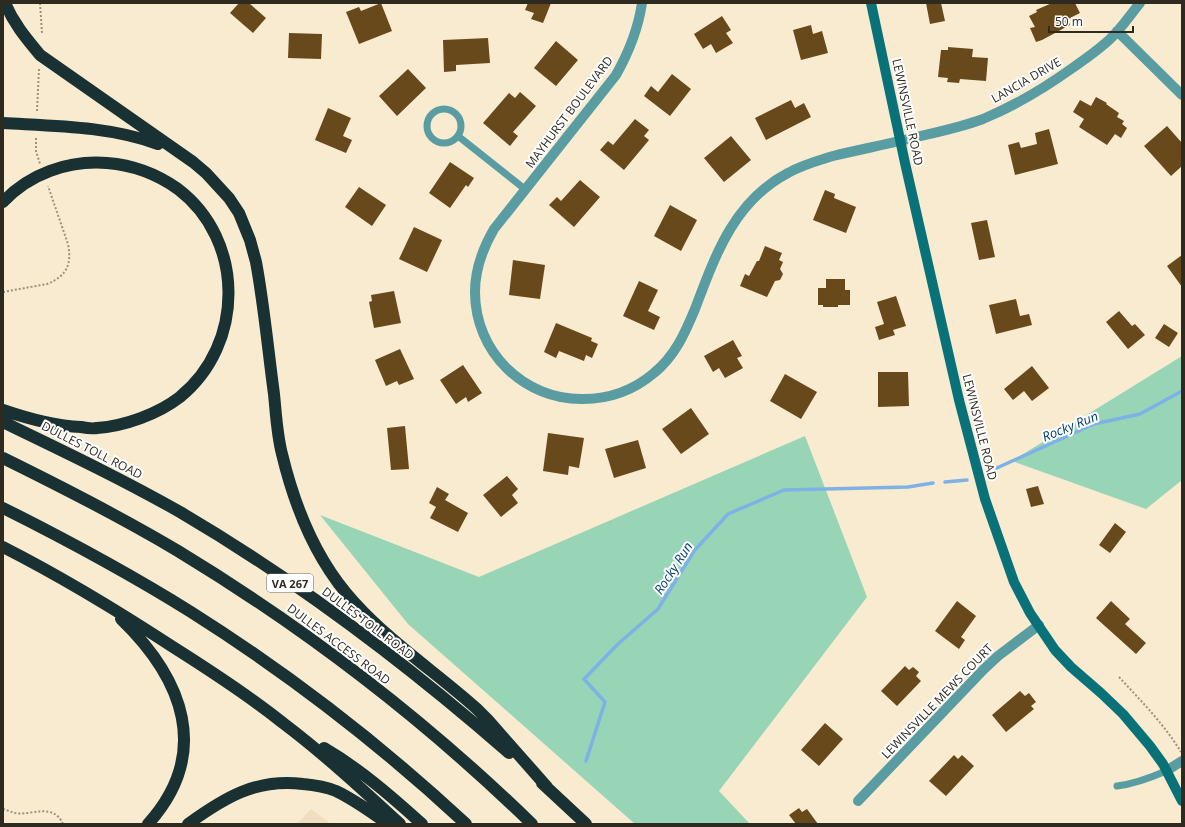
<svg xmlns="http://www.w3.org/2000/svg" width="1185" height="827" font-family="'Open Sans',sans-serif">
<rect width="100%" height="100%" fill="#f9ebd0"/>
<!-- built -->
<path fill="#f0dfbe" d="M311,809L331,824H297Z"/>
<!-- green -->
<path fill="#97d5b6" d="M1182,356V480L1146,509L1012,461Z
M805,436L867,597L719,791L750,824H635L408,624L320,515L479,577Z"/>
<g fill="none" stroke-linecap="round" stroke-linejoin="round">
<!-- stream -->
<path stroke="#7eb2e6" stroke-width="3.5" d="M988,472L1094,424L1140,414L1182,391
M945,482L967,480
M586,761L605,702L584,679L618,644L658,609L694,551L728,514L784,490L908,487L933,483"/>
</g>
<!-- building -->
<path fill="#68491b" d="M239,3H249L266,18L253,33L230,13Z
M381,3L392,31L359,44L346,12L359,7L361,11Z
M528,3H551L543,23L531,19L534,13L525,10Z
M926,3H941L945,21L930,24Z
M1052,3H1075L1080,13L1068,19L1070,25L1042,40L1036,42L1030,28L1035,27L1029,16L1037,12L1036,10Z
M722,16L731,30L726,33L733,43L716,53L711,44L703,49L694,34Z
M811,25L813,34L822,31L828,53L801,60L793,30Z
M289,33L322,34L321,59L288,58Z
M488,38L490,63L456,65V71L444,72L443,40Z
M556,41L578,60L556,86L534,68Z
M948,47L973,49L972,57L988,58L986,81L960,79L959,83L947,82L948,78L938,77L941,50H948Z
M408,69L426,88L397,116L379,96Z
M672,74L691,89L670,116L644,96L651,86L658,92Z
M520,92L536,106L513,132L518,136L510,146L483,123L509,93L515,98Z
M1096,97L1107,103L1106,104L1119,113L1117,117L1124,121L1122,124L1127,128L1121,138L1115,134L1107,145L1079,127L1084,119L1073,112L1080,100L1091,106Z
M791,100L795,108L804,103L811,117L766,140L755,118Z
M328,108L351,118L343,136L352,140L346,153L315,140Z
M635,119L649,130L644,136L649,140L624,170L600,150L608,141L613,145Z
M1167,126L1182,143V166L1171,176L1144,146Z
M1049,129L1058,164L1015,175L1008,145L1019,142L1021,148L1037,144L1035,133Z
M731,136L751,160L724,182L704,158Z
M450,162L474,178L468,187L466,185L450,208L429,193Z
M580,180L600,197L574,227L549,205L557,197L561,201Z
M359,187L386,205L372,226L345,207Z
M825,190L835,194L834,198L856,207L846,233L813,220Z
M670,205L697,220L681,251L654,236Z
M987,220L995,257L979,260L971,223Z
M414,227L442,240L427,272L399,259Z
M765,246L782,253L779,260L783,262L780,269L783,274L780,280L775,281L767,297L740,286L745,274L749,276L757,261H759Z
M1182,255V287L1167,266Z
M513,260L545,265L540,299L509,295Z
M826,279H845V290H850V305H838V307H823V305H818V288H826Z
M639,281L658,290L648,311L660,317L654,330L623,316Z
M394,291L401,323L374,328L369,302L372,301L371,295Z
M896,296L906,326L893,330L895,335L879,340L875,327L884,324L877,302Z
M1016,299L1020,316L1029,314L1032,325L996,334L989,305Z
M1119,311L1132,326L1135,324L1145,335L1128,349L1106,322Z
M556,323L592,338L591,341L598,344L592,358L586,355L584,361L559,351L556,358L544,352Z
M1164,324L1178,333L1169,347L1155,338Z
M733,340L742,356L737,358L743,368L725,378L719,368L713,372L704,356Z
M400,349L414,379L399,385L397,381L386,386L375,360Z
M463,365L482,393L468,402L466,397L456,404L440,380Z
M1032,366L1049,388L1032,401L1024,391L1013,400L1004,389Z
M878,372H908L909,406L878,407Z
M785,374L817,392L801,419L770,401Z
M691,408L709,434L681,454L662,429Z
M405,426L409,469L391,470L387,428Z
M548,433L584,438L579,468L569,466L568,475L543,471Z
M638,440L646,468L614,478L605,449Z
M507,476L518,489L512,495L518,503L501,517L483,495Z
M1038,486L1044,504L1031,507L1026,489Z
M437,487L449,494L445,500L468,513L458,532L430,518L436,507L429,503Z
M1115,523L1126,532L1110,553L1099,545Z
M957,601L976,616L961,637L965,640L959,649L935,631Z
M1111,601L1130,619L1125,624L1146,643L1136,654L1096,618Z
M905,666L909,670L913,667L919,672L916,676L921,681L897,706L881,691Z
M1020,691L1025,696L1029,693L1036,702L1031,706L1034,709L1006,732L992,715Z
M825,723L843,739L819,766L801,750Z
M954,755L958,759L962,755L974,766L946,796L929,781Z
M799,808L802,812L807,809L818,824H796L789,815Z"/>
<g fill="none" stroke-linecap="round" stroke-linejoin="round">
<!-- path -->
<path stroke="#9b917e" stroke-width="2" stroke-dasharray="2 2" stroke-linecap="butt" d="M40,3L42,33
M37,111L39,69
M36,138V151L40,164
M3,292L47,284C67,276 72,264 68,244L48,186
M1119,677C1141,701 1164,724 1181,752
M3,809C7,810 11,812 15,813C32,816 53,802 63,824"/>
<!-- service -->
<path stroke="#599ca2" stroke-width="7" d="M427 126a17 17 0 1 1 34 0a17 17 0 1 1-34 0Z
M458,136L526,190
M1117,786C1134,784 1150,778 1166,771"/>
<!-- minor -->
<path stroke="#599ca2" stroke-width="10" d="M642,3C638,30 629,52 616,75L494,229C483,248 475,269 475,292C475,352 524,400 583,399C610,399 634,390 654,373C675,356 685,333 695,309C715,256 734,201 788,173C802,165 817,161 833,156C858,150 883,145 908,139C933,133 959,128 983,119C1014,106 1043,89 1071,69C1084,60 1097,51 1109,40C1121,29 1130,15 1140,3
M1117,31L1182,95
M1166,771L1182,761
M858,801L984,669L998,656L1039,625"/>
<!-- secondary -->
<path stroke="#097279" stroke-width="10" d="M871,3L905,163L959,400L985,499L1014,582L1030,613L1055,650L1071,667L1101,693L1123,714L1150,746L1163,764L1182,801"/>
<!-- motorway -->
<path stroke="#193133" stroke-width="12" d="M5,3C14,24 26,38 40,55L193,162L206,173L229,198L239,213L250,240L256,262C264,305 268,350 274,394C276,414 277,435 282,454C295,508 316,561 354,602C391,643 437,673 477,709L488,720L547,787
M3,123C55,126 108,126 158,144
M3,202C29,174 68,160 107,163C133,165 157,174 178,189C245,240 245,344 180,397C158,414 125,426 97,428C92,429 86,428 81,427C54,426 29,419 3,410
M3,422C63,451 122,479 180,512C296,580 408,665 509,753
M3,458C62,487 121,517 178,551C305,628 425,720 532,824
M3,508C67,540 130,574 191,612C289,674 381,745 466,824
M3,547C62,577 118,611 173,647C211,671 248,695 283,723C324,754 362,789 400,824
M121,619C183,679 212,753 148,824
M324,748C360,769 391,796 422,824
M542,783L586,824
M188,824C224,798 256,778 303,784C314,785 326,787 336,791C355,800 371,812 388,824"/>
</g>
<g text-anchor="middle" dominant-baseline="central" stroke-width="4" stroke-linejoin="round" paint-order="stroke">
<!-- shield labels -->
<rect fill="#fff" stroke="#6d6a63" stroke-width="1" x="267" y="574" width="46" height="18" rx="3"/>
<g font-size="11" font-weight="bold" fill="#2f2a20">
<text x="290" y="583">VA 267</text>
</g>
<!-- street labels -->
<g font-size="12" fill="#2f2a20" stroke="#fff">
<text transform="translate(1026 80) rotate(-30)">LANCIA DRIVE</text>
<text transform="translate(569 112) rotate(-53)">MAYHURST BOULEVARD</text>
<text transform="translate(908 112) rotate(78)">LEWINSVILLE ROAD</text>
<text transform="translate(980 427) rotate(76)">LEWINSVILLE ROAD</text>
<text transform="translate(92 450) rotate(27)">DULLES TOLL ROAD</text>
<text transform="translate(368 623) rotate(37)">DULLES TOLL ROAD</text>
<text transform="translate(339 644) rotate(37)">DULLES ACCESS ROAD</text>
<text transform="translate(937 701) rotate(-46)">LEWINSVILLE MEWS COURT</text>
</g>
<!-- water labels -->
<g font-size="13" font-style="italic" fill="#013f6e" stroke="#fff">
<text transform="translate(1070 426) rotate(-22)">Rocky Run</text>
<text transform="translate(673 568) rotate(-57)">Rocky Run</text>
</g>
</g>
<!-- border -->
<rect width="1185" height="827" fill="none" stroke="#2f2a20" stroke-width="8"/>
<!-- scale -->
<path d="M1049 26v6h84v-6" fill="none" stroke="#2f2a20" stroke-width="2"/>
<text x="1055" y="26" font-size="12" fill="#2f2a20" stroke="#ffffff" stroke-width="3" paint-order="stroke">50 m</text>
</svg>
